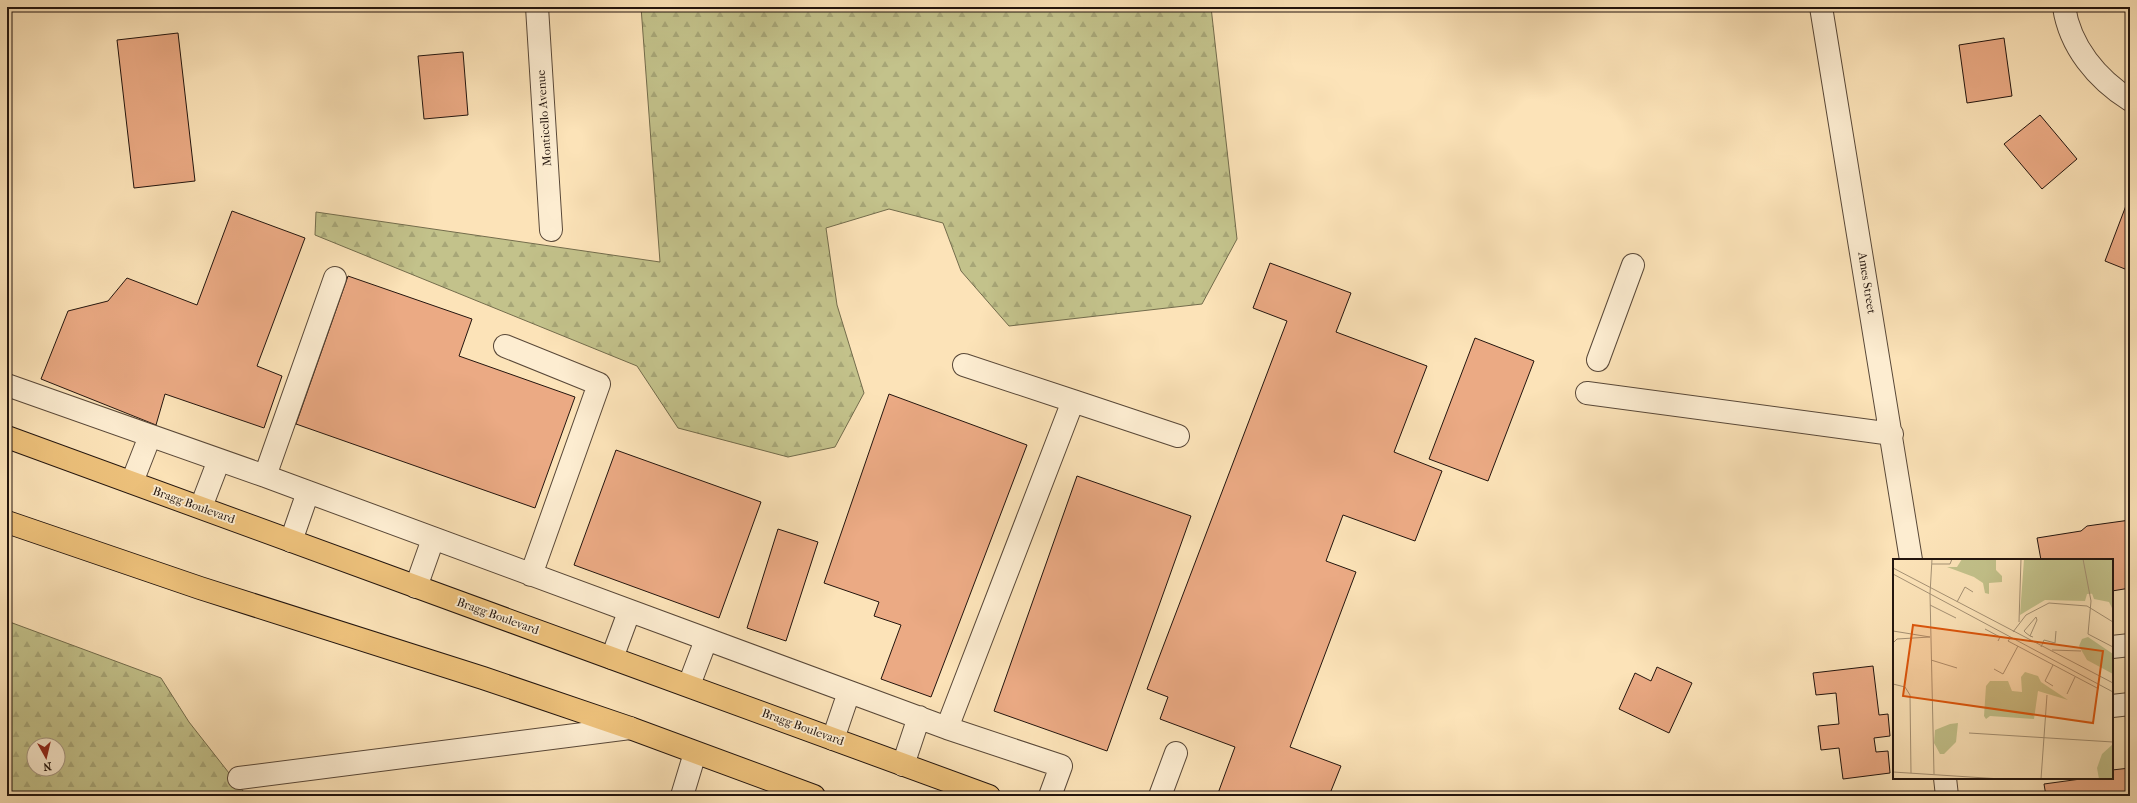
<svg xmlns="http://www.w3.org/2000/svg" width="2137" height="803" font-family="'IM FELL French Canon',serif">
<defs>
<pattern id="forest-firs" width="22" height="20" patternUnits="userSpaceOnUse"><rect width="22" height="20" fill="#c3c28b"/><path d="M5 1l3.5 6h-7zM16 11l3.5 6h-7z" fill="#a7a677"/></pattern>
</defs>
<rect width="100%" height="100%" fill="#fce3b8"/>
<filter id="stains"><feTurbulence type="fractalNoise" baseFrequency=".005" numOctaves="4"/><feColorMatrix values="0 0 0 0 .2 0 0 0 0 .09 0 0 0 0 .02 0 0 0 .5 -.17"/></filter>
<radialGradient id="worn" r=".72"><stop offset=".6" stop-color="#630" stop-opacity="0"/><stop offset="1" stop-color="#630" stop-opacity=".3"/></radialGradient>
<!-- forest -->
<path fill="url(#forest-firs)" stroke="#736c4c" fill-rule="evenodd" d="M641,7H1211L1237,239L1202,304L1009,326L961,271L943,223L889,209L826,228L837,305L864,393L835,447L788,457L678,428L637,366L315,235L316,212L660,262Z
M7,621L161,678L189,722L247,796H7ZM34,745H58V769H34Z"/>
<!-- building -->
<path fill="#ebaa84" stroke="#23150e" d="M178,33L195,181L134,188L117,40Z
M2004,38L2012,96L1967,103L1959,45Z
M463,52L468,115L424,119L418,56Z
M2040,115L2077,159L2042,189L2004,144Z
M2130,195V271L2105,261Z
M232,211L305,238L257,366L282,376L264,428L165,394L156,425L41,379L68,311L108,301L127,278L197,305Z
M1270,263L1351,293L1336,332L1427,366L1394,452L1442,471L1415,541L1343,515L1326,561L1356,572L1290,747L1341,766L1329,796H1217L1235,747L1160,719L1168,697L1147,689L1287,321L1253,308Z
M348,276L472,319L459,356L575,397L535,508L296,424Z
M1475,338L1534,361L1488,481L1429,459Z
M889,394L1027,445L931,697L881,679L901,625L874,616L879,602L824,583Z
M616,450L761,502L719,618L574,565Z
M1077,476L1191,516L1107,751L994,711Z
M2130,520V588L2112,591V560H2041L2037,538L2081,531L2087,526Z
M778,529L818,542L786,641L747,628Z
M1873,666L1879,715L1888,714L1890,736L1874,738L1876,752L1888,751L1890,773L1843,779L1839,748L1821,750L1818,726L1839,724L1836,693L1816,695L1813,673Z
M1657,667L1692,683L1669,733L1619,709L1635,673L1651,681Z
M2130,768V796H2046L2044,784L2088,778H2112V770Z"/>
<g fill="none" stroke-linecap="round" stroke-linejoin="round">
<defs>
<path id="minor" d="M537,7L551,230
M1821,7L1911,560
M2064,7C2070,47 2097,79 2130,100
M505,346L599,384L531,575
M1598,360L1633,265
M964,365L1073,401
M7,385L265,476L947,728L1061,766L1050,796
M1587,393L1892,434
M265,476L335,278
M132,482L150,436
M201,507L219,460
M291,541L308,492
M416,587L433,539
M2112,647L2130,645
M612,658L629,612
M689,685L706,640
M2112,706L2130,704
M947,728L1073,401L1178,436
M833,739L849,692
M903,765L919,717
M239,778L630,728
M1945,778L1947,796
M682,796L695,753
M1160,796L1176,753"/>
<path id="major" d="M7,437L989,796
M7,522L200,588L483,678L630,728L814,796"/>
</defs>
<!-- minor casing -->
<use href="#minor" stroke="#594838" stroke-width="24"/>
<!-- major casing -->
<use href="#major" stroke="#23150e" stroke-width="24"/>
<!-- minor -->
<use href="#minor" stroke="#fdedd1" stroke-width="22"/>
<!-- major -->
<use href="#major" stroke="#eec27c" stroke-width="22"/>
</g>
<g text-anchor="middle" dominant-baseline="central" stroke-width="3.5" stroke-linejoin="round" paint-order="stroke">
<!-- street labels -->
<g font-size="12" fill="#23150e" stroke="#fdedd1">
<text transform="translate(544 118) rotate(-94)">Monticello Avenue</text>
<text transform="translate(1867 283) rotate(81)">Ames Street</text>
<text transform="translate(194 505) rotate(20)">Bragg Boulevard</text>
<text transform="translate(498 616) rotate(20)">Bragg Boulevard</text>
<text transform="translate(803 727) rotate(20)">Bragg Boulevard</text>
</g>
</g>
<!-- overview -->
<g transform="translate(1893 559)">
<rect width="220" height="220" fill="#fce3b8"/>
<path d="M69,0H103V11L109,17V23L96,24V35L92,34L90,24L81,18L54,8H64ZM216,0H220V51L216,43L201,40L197,29L216,12ZM195,78L220,95V115L194,101L186,87L189,80ZM132,113L145,117L148,123L175,141L145,132L141,160L97,157L93,160L91,157L93,127L97,122H115L119,132L129,133L128,118ZM65,164L63,183L51,195H47L41,184L42,171L57,165ZM220,185V220H206L204,209L209,195Z" fill="#c3c28b"/>
<path d="M131,0H216V12L211,34L194,35L192,42L152,41L127,56Z" fill="#c3c28b"/>
<path fill="none" stroke="#a59174" stroke-width="1" d="M39,0L37,35L41,215M190,0L198,42L195,75L220,88M39,5H57L59,0M0,9L220,124M0,15L220,133M64,43L72,28L80,33M37,46L63,59M126,63L128,0M92,70L107,78L105,82M0,72L37,78M120,73L133,56L156,44L194,47L220,63M137,77L144,61L143,58L131,72L133,74L137,77L140,78M118,78L115,82L206,130M0,84L4,80L37,78M148,88L151,81L162,84L163,72M159,91L188,92M38,101L64,109M101,110L110,115L125,87M0,125L12,128L17,136L18,214M160,127L152,122L160,106M174,135L182,118M76,174L220,183M0,213L108,220M148,220L154,136"/>
<path fill="#de560c" fill-opacity="0.15" stroke="#de560c" stroke-width="2" d="M20,66L210,92L200,164L10,137Z"/>
<rect width="220" height="220" fill="none" stroke="#23150e" stroke-width="2"/>
</g>
<!-- margin -->
<rect width="2137" height="803" fill="none" stroke="#fce3b8" stroke-width="24"/>
<rect x="8" y="8" width="2121" height="787" fill="none" stroke="#23150e" stroke-width="2"/>
<rect x="12" y="12" width="2113" height="779" fill="none" stroke="#23150e"/>
<!-- north arrow -->
<g transform="translate(46 757) rotate(172)"><circle r="19" fill="#fdedd1" stroke="#a69783"/>
<path d="M0-3L7 15L0 10L-7 15Z" fill="#8f2418"/>
<text y="-6" font-size="11" font-weight="bold" text-anchor="middle" fill="#23150e">N</text>
</g>
<rect width="100%" height="100%" filter="url(#stains)"/>
<rect width="100%" height="100%" fill="url(#worn)"/>
</svg>
